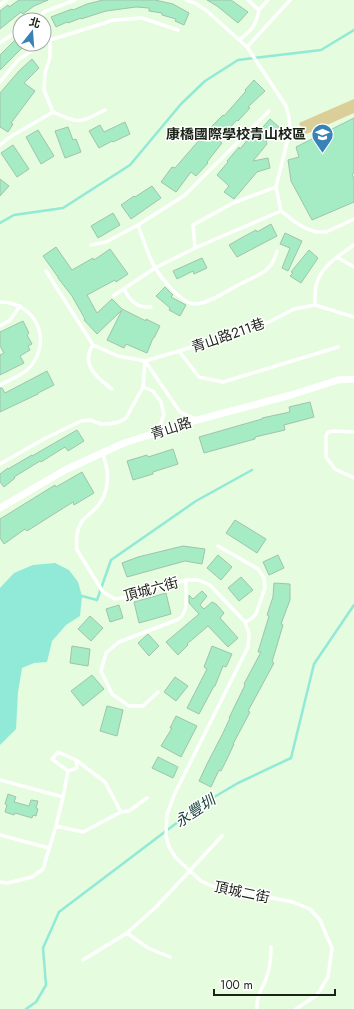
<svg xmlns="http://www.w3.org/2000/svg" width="354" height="1009" font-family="Jost,'Noto Sans TC',sans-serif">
<rect width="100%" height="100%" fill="#e5fcde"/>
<!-- green -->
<path fill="#dbce98" d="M354,99V113L304,135L299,123Z"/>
<!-- water -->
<path fill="#91e9d7" d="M55,563L69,570L78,582L82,596L80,616L66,625L52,641L47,662L34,663L22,668L18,692L16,729L0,745V588L14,573L33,565Z"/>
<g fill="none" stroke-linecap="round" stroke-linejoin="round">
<!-- stream -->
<path stroke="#91e9d7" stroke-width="2.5" d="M0,223L14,215L63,208L130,165L181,104L205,81L238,60L321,50L354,30
M82,596L97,600L111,560L196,501L252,470
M26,1009L36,1002L46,985L43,948L59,912L199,806L238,783L291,758L314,664L354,605"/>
</g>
<!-- building -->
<path fill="#a5ebc3" stroke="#a0c3ae" d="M19,0H48L34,6L23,14L21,12L0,29V11L8,5L9,7Z
M103,0H155L173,4L189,13L184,25L175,21L176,19L162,15V13L149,11V8L136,7L106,11L81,19V18L68,23L67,22L56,27L51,17L72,9L73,10L87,4Z
M207,0H231L248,12L238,23L217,6Z
M20,35V44H26L0,70V55Z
M32,59L39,68L24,83L35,91L11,123L13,124L8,132L0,127V93L19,71Z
M254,80L265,91L248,107L250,108L238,121L237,120L218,140L222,143L207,162L208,163L196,176L191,172L176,192L161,182L172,167L175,168L207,131L223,115L224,116L246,91L245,90Z
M354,118V173L352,174L354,179V202L312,220L291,181L288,160L299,157L296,147Z
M270,119L279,127L266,142L267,144L253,161L268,158L270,168L257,172L234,199L224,192L229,186L217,175L228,162L227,161L239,147L240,149L253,133L256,135Z
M125,122L130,134L113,142L112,141L99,148L89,131L100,125L104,132Z
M68,127L73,140L76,139L81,152L65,158L55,131Z
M38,130L54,156L41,164L26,137Z
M13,145L29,169L17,177L1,153Z
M0,179L9,186L0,196Z
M152,186L161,198L131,219L121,205L134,196L135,197Z
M113,213L120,225L98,238L91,226Z
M271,224L277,236L237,257L229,245L243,237L256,230L257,232Z
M285,233L302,241L288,271L282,268L290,248L280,244Z
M56,247L72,270L93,258L94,260L110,249L128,274L116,282L115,280L87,295L97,313L112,299L122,309L146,321V319L160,326L154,338H153L147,353L126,344L124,348L107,340L122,310L97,334L84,320L85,319L72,296L58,278V277L43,256Z
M309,250L318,258L301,283L290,276L293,273L291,272Z
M202,258L207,268L194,274L193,271L177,279L173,271Z
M165,287L173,295L171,297L186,305L180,316L169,310L170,308L156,296Z
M23,321L29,333L27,335L32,344L28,346L30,350L20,356L24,363L0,375V355L4,353L0,346V332Z
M47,371L54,385L38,393V394L0,412V388H2L5,393Z
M310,402L314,417L284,425L285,430L255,437V439L204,453L199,437L262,419V418L290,412L289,407Z
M77,430L84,441L68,451L65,447L41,462L40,461L14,477L15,478L4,487L0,482V474L8,468V469L32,455V456Z
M173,449L178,464L153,472V474L133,480L127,461L147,455L148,457Z
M82,472L94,493L74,505L73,502L27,531L25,529L4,544L0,538V519L55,485L56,487Z
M235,520L266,539L257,553L226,533Z
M183,546L205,549L202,564L185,561L127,577L122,563L138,557Z
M218,555L232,567L221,580L207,568Z
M278,555L284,568L269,575L263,562Z
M241,577L253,590L239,601L228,588Z
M274,583L290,584V600L281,624L283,625L272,662L274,663L248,711L250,712L233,744H234L227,759L221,771L219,770L211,787L199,781L207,764L223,733L230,718H229L245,685L244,684L261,652H258L269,616L267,615L273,597Z
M202,591L207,596L200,605L204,609L212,602L216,604L224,613L220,618L238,638L228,647L208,626L187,644L188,645L178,655L166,642L199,614L189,603V595L193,599Z
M166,593L171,614L139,623L134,602Z
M119,605L123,618L110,622L106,609Z
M90,616L103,628L91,641L78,629Z
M148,634L159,646L149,656L138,643Z
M72,646L90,649L88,666L70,663Z
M212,646L232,654L226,667L223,666L215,686H214L199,714L187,708L207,669L204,667Z
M92,675L104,689L83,706L71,691Z
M175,677L188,686L176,701L164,692Z
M107,706L123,710L117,736L100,731Z
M176,716L197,726L181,757L161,746L172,728H170Z
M158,757L178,767L173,778L152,768Z
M8,794L16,797L14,802L29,806L31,800L38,801L36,808L38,809L36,816L33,815L32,818L15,813L14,815L5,812L7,805L5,804Z"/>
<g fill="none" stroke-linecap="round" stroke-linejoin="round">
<!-- service -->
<path stroke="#fff" stroke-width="3.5" d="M186,0L195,3L207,11L247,47L286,106L289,117L290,130L276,187L281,211L295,222L305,228L316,232H326L354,219
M0,5L7,0
M259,10L268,0
M34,20L46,11L75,0
M44,25L50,40V57L45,73L44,90L53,112C80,124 79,123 105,110
M239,40C252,30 256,26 259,10L248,0
M0,43L20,29
M44,43L50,40L114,20L142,18L178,30
M247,47L290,0
M0,82L18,60L42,44
M0,145L10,137L53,112
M138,225C143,239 148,255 155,268C162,279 182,304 195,304C208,304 229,290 240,284C258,275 272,272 277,251
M91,245L106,242L138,225L185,195L269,111
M195,248L193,225L233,203L276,187
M337,257L354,267
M124,289C130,301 137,308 151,307
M113,296L155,268L195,248L281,211
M0,302C34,302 53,338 31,366C24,375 11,379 0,385
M315,305L354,317
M0,326L10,320L20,306
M93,345C80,364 97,378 112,389
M179,351L199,377L223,382L338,347
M143,387L153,391L161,402L164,415L160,425L153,432
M196,419L180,412L145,361L179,351L269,322L294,309L315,305C315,298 315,292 316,286C320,266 339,256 354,245
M354,432L333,431L328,432L326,436V457L335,469L354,478
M102,453C110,470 110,492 97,507C93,511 88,515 83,520C77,527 76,540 77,550L103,592L115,599L127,597L186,580H198L210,585L245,622L249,633L248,647L175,793L167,814L166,836L169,847L176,858L189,870L201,881L212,886L293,902L310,909L320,920L332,948L328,977L317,995L296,1009
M0,464L44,439L81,421L90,420L101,424H109L119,422L126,418L143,387L145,361L118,356L93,345L46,271
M218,546L258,569L264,578L265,588L256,614L251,619L245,622
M158,692L143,706H129L112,694L101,671L106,653L119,642L179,619C190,610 185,592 186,580
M76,760L77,768L68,771L52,759L58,752L76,760L105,782L121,812
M0,780L63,797L56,826L43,869L32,877L7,883L0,882
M63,797L68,771
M56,826L83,832L121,812L129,811L147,798
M0,835L49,848
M127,933L148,948L170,957
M83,960L127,933L156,907L222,836
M257,1009C256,997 262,989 266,979C270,969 271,957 271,947"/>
<!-- minor -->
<path stroke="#fff" stroke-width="7" d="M0,508L65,470L124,443L197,420L291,395L338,380L354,379"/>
</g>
<!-- icons -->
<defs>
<symbol id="school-pin" viewBox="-11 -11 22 30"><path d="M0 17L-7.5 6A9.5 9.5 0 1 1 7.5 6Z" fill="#3782b6" stroke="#fff"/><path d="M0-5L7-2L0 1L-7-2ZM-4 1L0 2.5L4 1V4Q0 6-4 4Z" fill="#fff"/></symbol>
</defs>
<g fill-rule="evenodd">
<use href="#school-pin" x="310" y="122" width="25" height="34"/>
</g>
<g text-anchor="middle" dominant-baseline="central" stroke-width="3" stroke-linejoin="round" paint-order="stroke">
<!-- poi labels -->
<g font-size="14" font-weight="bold" fill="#1b2318" stroke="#fff" text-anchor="end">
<text x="306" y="134">康橋國際學校青山校區</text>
</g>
<!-- street labels -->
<g font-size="14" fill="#1b2318" stroke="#fff">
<text transform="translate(228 335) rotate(-19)">青山路211巷</text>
<text transform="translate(171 428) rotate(-18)">青山路</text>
<text transform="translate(151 589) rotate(-15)">頂城六街</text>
<text transform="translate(242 892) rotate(12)">頂城二街</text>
</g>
<!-- water labels -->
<g font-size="15" font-style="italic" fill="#1d453e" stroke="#fff">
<text transform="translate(195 811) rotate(-34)">永豐圳</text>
</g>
</g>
<!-- north arrow -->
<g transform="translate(32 32) rotate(17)"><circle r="19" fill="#ffffff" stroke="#a4a7a3"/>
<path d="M0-3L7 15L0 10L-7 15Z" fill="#3782b6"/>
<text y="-6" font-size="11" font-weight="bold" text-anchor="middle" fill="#1b2318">北</text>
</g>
<!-- scale -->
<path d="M214 989v6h121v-6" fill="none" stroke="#1b2318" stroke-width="2"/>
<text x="220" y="989" font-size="12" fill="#1b2318" stroke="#ffffff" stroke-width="3" paint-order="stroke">100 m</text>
</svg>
